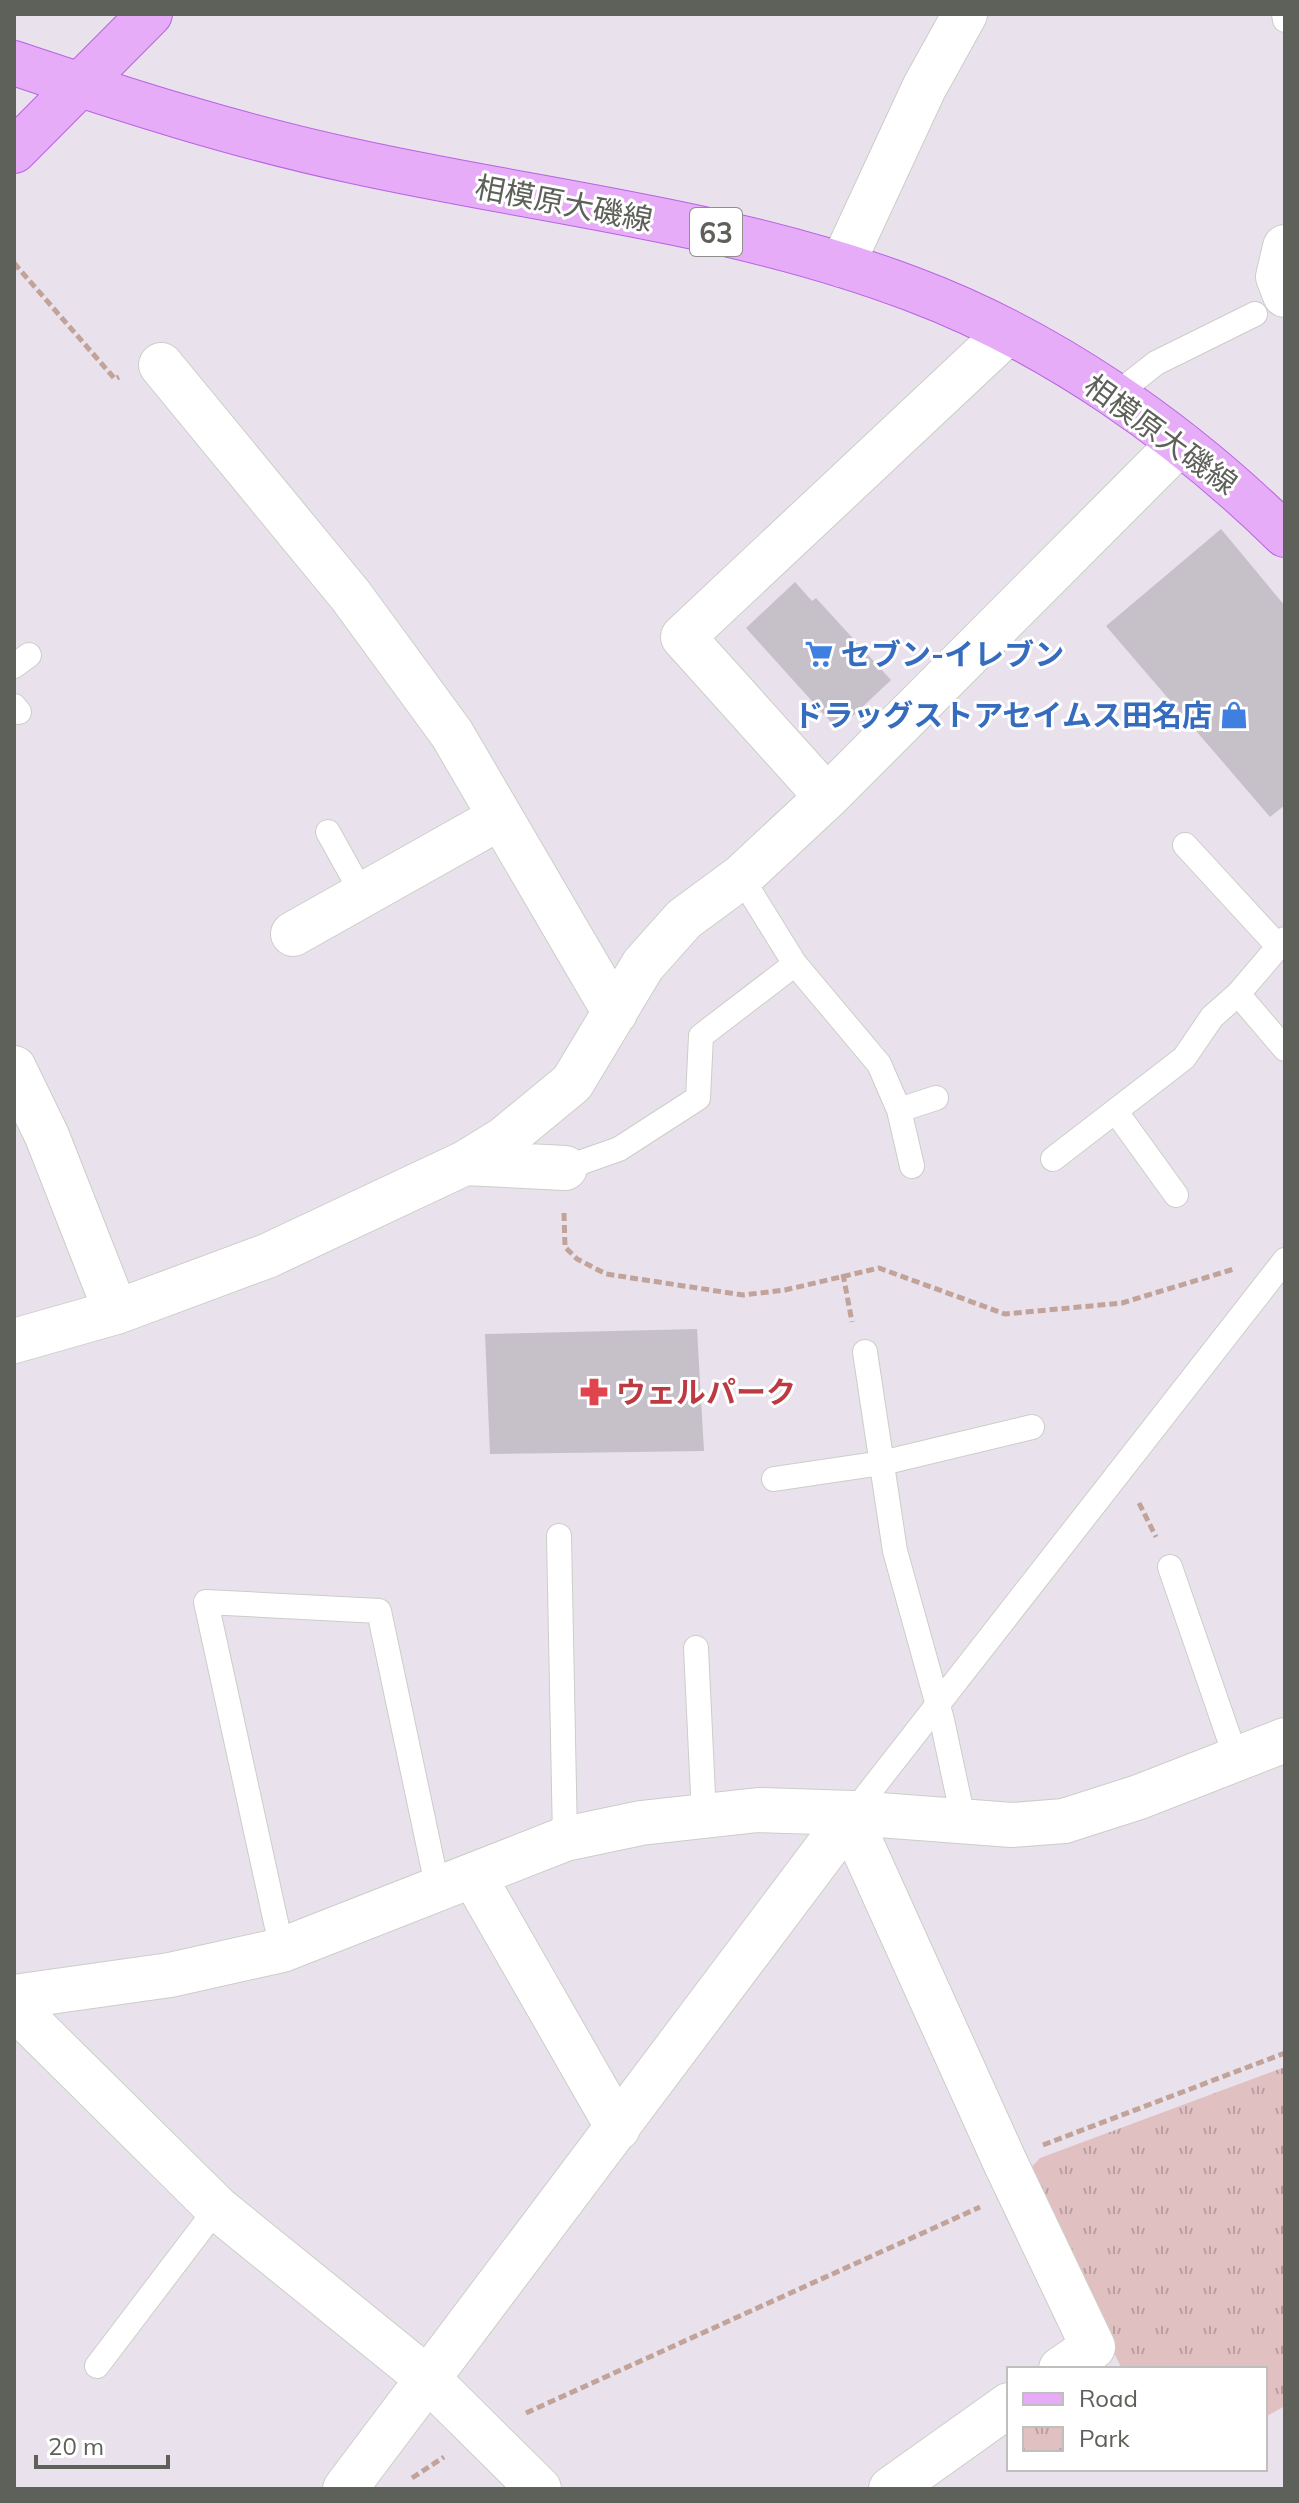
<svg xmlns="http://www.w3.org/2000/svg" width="1299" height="2503" font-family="Mulish,'Noto Sans JP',sans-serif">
<defs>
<pattern id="park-tufts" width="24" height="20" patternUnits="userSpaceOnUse" patternTransform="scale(2)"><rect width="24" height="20" fill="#e1c0c2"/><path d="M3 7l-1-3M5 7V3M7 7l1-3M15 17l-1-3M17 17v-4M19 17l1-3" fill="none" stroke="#ba9fa1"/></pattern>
</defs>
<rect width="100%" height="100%" fill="#e9e2ec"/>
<!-- park -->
<path fill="url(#park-tufts)" d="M1285,2067V2406L1265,2417V2369H1122L1025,2174L1040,2158Z"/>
<!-- building -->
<path fill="#c6c0c9" d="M1221,529L1285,606V805L1270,817L1106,626Z
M795,582L812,601L816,598L891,680L838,730L746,628Z
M697,1329L704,1451L490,1454L485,1334Z"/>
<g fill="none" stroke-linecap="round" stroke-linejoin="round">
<defs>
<path id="lane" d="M1284,14L1285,20
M1114,396L1156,363L1255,314
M14,666L29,655
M14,706L19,712
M328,832L363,895
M1185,845L1278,946
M741,877L795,964L879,1064L899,1110L912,1166
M1238,994L1285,1049
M899,1110L936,1098
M1116,1112L1176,1195
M1053,1159L1184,1058L1212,1017L1238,994L1285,939
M565,1168L619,1149L698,1098L701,1036L795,964
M865,1352L895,1551L942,1720L964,1823
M774,1479L882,1463L1032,1427
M559,1536L565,1839
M1170,1567L1236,1758
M696,1648L704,1816
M853,1813L1285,1260
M282,1950L206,1602L379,1611L438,1890
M97,2366L217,2208"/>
<path id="street" d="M1285,247L1278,277L1285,295
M842,265L924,88L965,14
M161,365L351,596L452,734L615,1013
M827,797L683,637L1007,333
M293,934L499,818
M14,1068L47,1136L116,1312
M465,1163L565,1168
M14,1341L116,1312L267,1256L465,1163L504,1139L572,1083L643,965L684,919L741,877L827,797L1180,443
M853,1813L861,1843L1004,2160L1093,2347L1061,2369
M473,1875L618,2128
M14,1997L170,1975L282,1950L565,1839L641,1823L758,1810L853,1813L1012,1825L1064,1821L1139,1797L1285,1740
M14,2007L217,2208L428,2379L539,2489
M345,2489L853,1813
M891,2489L1009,2405"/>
<path id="primary" d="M14,63C124,100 240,137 353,161C539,202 733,221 912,289C1051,341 1180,432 1285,535
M14,151L150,14"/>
</defs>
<!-- lane casing -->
<use href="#lane" stroke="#cbcec8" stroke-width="26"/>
<!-- street casing -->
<use href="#street" stroke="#cbcec8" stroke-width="46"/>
<!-- primary casing -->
<use href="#primary" stroke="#b863e3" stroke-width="46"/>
<!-- path -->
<path stroke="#c2a39a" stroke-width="5" stroke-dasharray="8 4" stroke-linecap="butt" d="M14,263L115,379L119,377
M564,1213L565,1247L577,1259L606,1274L743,1295L785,1290L879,1268L1005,1314L1122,1303L1234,1269
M843,1274L852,1322
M1139,1503L1156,1537
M1043,2145L1285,2053
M526,2413L980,2207
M412,2478L444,2457"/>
<!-- lane -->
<use href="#lane" stroke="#fff" stroke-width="24"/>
<!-- street -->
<use href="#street" stroke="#fff" stroke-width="44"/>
<!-- primary -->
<use href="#primary" stroke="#e7acf7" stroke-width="44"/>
</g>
<!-- icons -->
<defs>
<symbol id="supermarket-bare" viewBox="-9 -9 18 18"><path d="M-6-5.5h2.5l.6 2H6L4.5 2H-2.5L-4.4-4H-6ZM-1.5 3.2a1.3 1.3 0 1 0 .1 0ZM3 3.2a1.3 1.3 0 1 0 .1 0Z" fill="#3f7fe0" stroke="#fff" stroke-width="2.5" paint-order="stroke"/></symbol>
<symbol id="shop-bare" viewBox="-9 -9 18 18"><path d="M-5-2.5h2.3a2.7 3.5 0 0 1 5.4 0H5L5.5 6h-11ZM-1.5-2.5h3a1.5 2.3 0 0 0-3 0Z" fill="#3f7fe0" stroke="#fff" stroke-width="2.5" paint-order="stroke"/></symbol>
<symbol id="pharmacy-bare" viewBox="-9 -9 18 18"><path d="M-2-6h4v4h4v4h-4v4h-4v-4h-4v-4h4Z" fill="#e0444e" stroke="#fff" stroke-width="2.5" paint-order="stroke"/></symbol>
</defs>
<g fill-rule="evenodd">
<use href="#supermarket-bare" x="799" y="634" width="40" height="40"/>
<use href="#shop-bare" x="1214" y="695" width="40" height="40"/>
<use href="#pharmacy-bare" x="574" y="1372" width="40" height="40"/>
</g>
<g text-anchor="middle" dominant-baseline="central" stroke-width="6" stroke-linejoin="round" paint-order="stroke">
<!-- shield labels -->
<rect fill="#fff" stroke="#8e908c" stroke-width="2" x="690" y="208" width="52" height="48" rx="6"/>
<g font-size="28" font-weight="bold" fill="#5e615a">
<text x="716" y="232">63</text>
</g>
<!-- street labels -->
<g font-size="30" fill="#5e615a" stroke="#fff">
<text transform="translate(564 203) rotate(11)">相模原大磯線</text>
<text transform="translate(1161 434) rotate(36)">相模原大磯線</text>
</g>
<!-- shop labels -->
<g font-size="30" font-weight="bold" fill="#366cbe" stroke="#fff" text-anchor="start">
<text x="841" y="654">セブン-イレブン</text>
<text x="1212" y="715" text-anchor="end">ドラッグストアセイムス田名店</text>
</g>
<!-- health labels -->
<g font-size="30" font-weight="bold" fill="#be3a42" stroke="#fff" text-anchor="start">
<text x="616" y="1392">ウェルパーク</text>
</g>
</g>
<!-- border -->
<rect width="1299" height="2503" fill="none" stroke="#5e615a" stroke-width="32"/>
<!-- legend -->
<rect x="1007" y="2367" width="260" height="104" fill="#ffffff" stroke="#bfc0bd" stroke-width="2"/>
<rect x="1023" y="2393" width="40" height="12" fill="#e7acf7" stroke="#bfc0bd" stroke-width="2"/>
<text x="1079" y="2407" font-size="24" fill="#5e615a">Road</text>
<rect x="1023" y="2427" width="40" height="24" fill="url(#park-tufts)" stroke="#bfc0bd" stroke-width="2"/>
<text x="1079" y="2447" font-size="24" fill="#5e615a">Park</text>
<!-- scale -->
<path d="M36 2455v12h132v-12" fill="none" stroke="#5e615a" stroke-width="4"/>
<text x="48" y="2455" font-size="24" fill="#5e615a" stroke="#ffffff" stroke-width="6" paint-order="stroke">20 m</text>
</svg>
